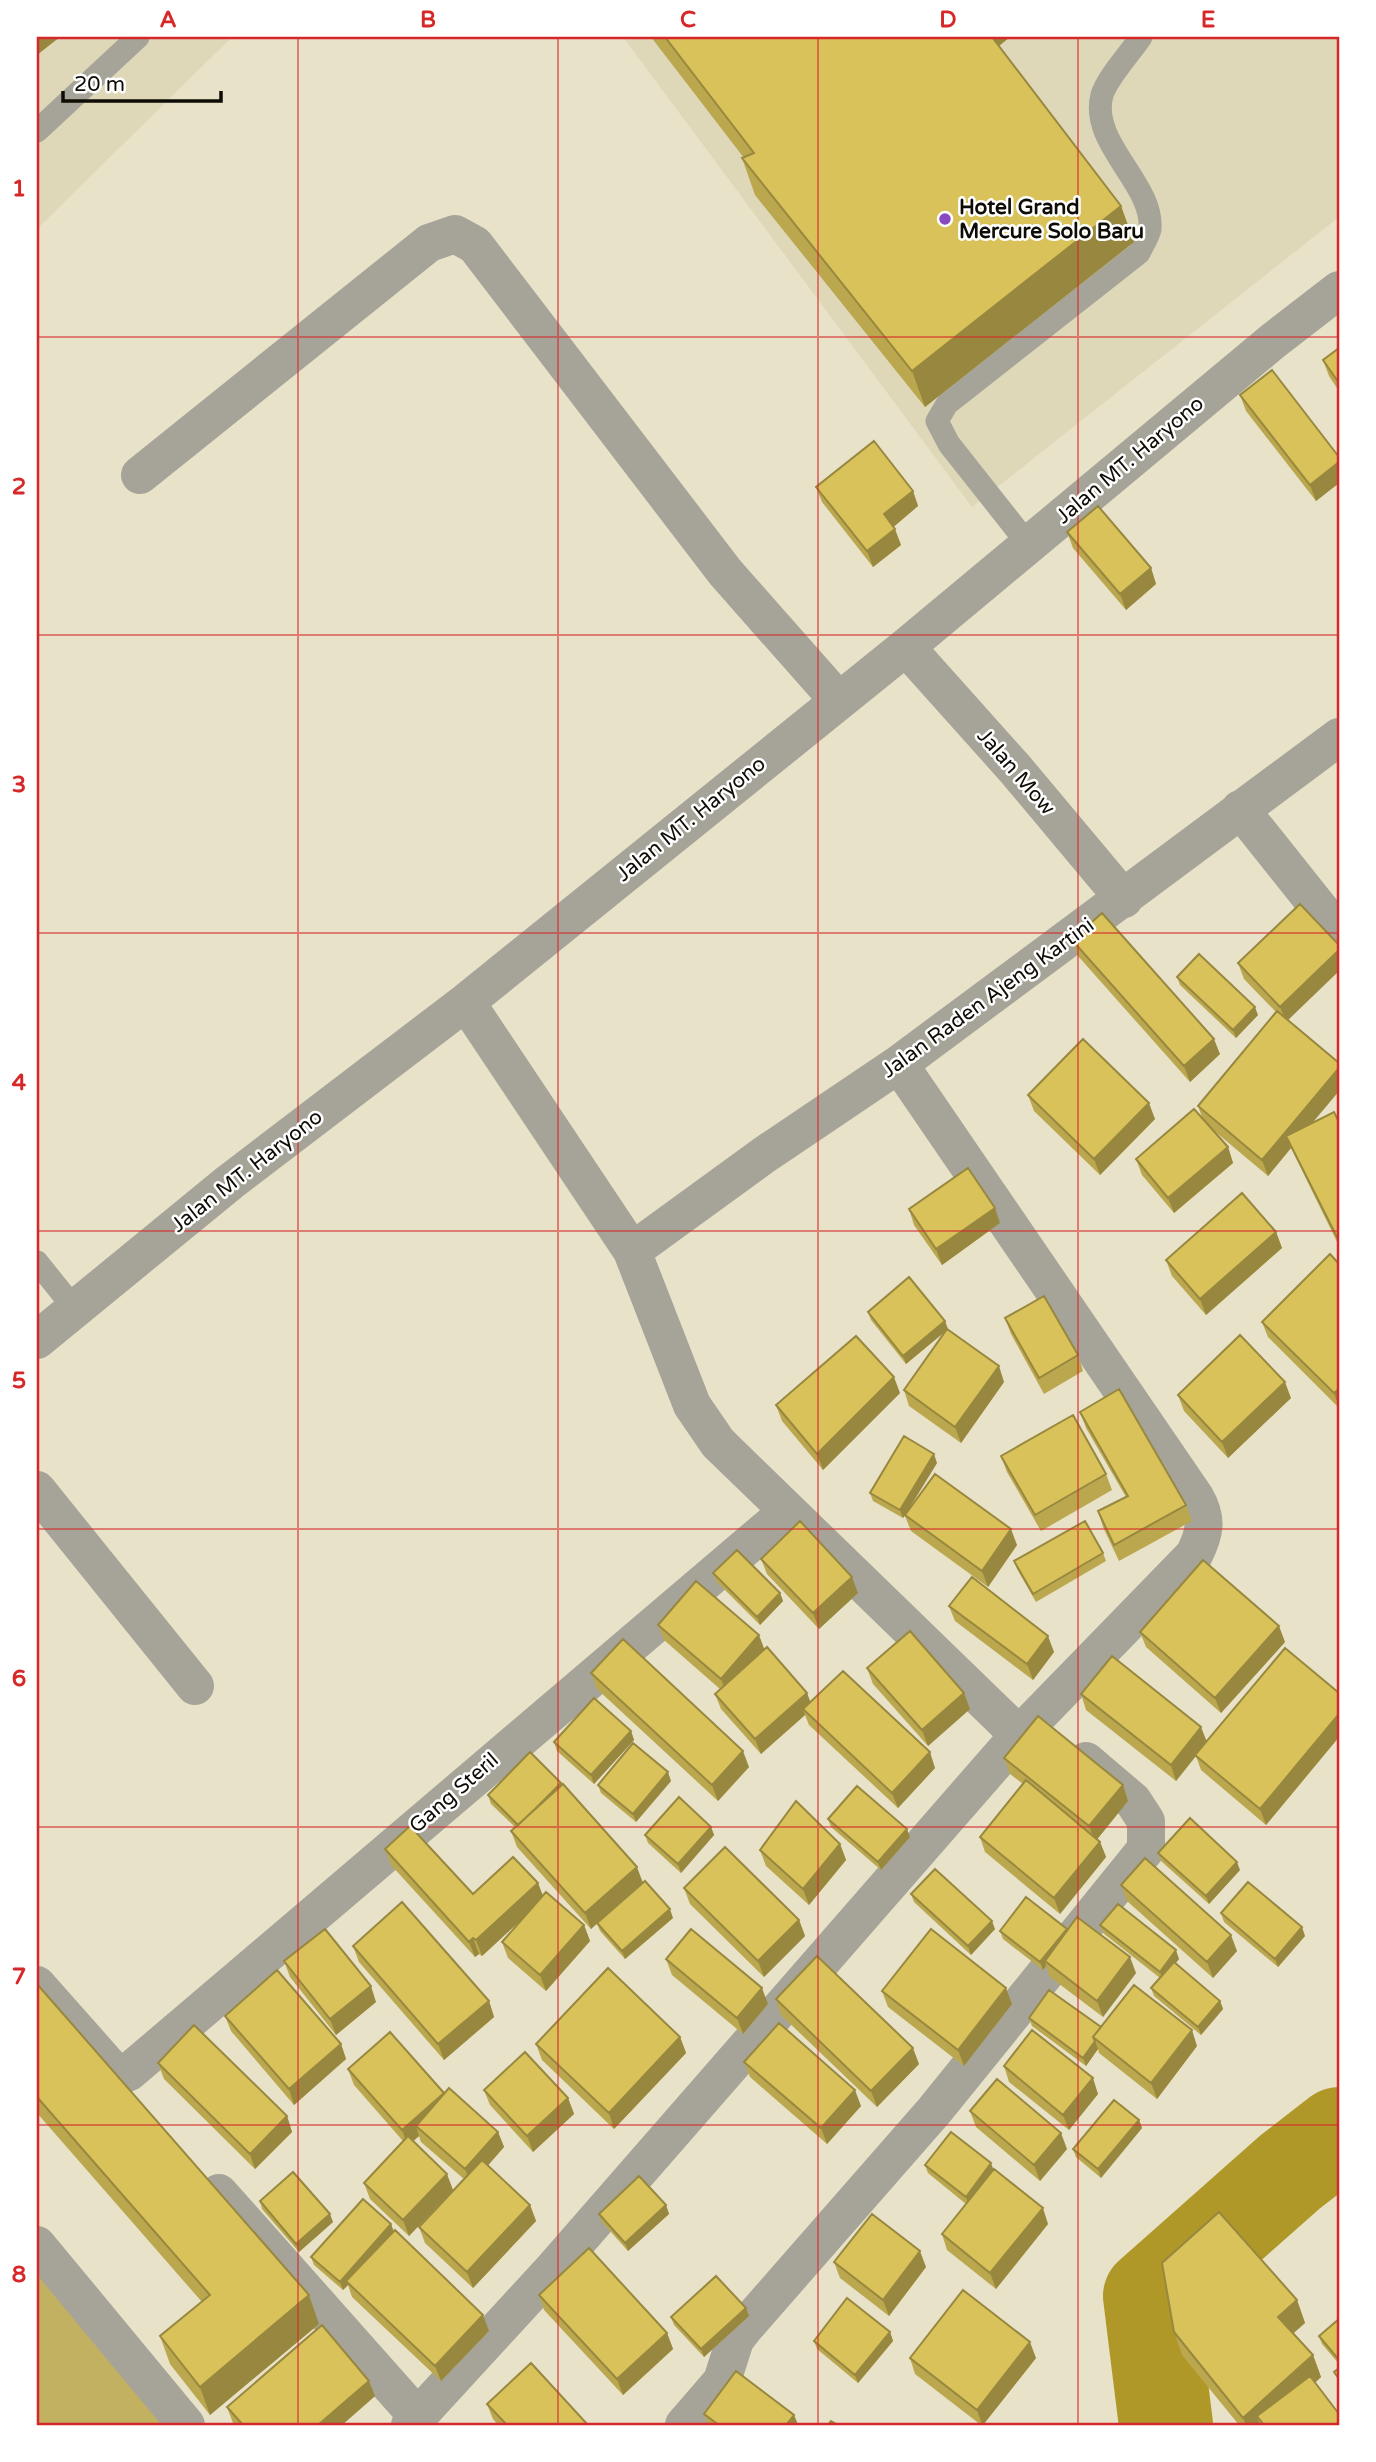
<svg xmlns="http://www.w3.org/2000/svg" width="1376" height="2462" font-family="'Varela Round',sans-serif">
<rect width="100%" height="100%" fill="#e8e2c9"/>
<!-- built -->
<path fill="#dfd8b8" d="M37,37H232L37,229Z
M623,37H1339V217L972,507Z"/>
<!-- green -->
<path fill="#c3b162" d="M37,2261L180,2425H37Z"/>
<g fill="none" stroke-linecap="round" stroke-linejoin="round">
<!-- river -->
<path stroke="#af9728" stroke-width="94" d="M1166,2425L1150,2296L1290,2172L1339,2134"/>
<!-- service -->
<path stroke="#a6a499" stroke-width="23" d="M37,131L138,37
M1028,544L949,444L937,421L947,404L1139,253C1142,246 1149,236 1150,229C1154,184 1089,143 1102,95C1107,78 1131,52 1141,37
M37,1262L74,1308"/>
<!-- minor -->
<path stroke="#a6a499" stroke-width="38" d="M140,475L429,243L455,234L475,245L725,572L838,700
M906,647L1016,770L1124,899
M1240,809L1339,933
M466,1002L632,1251L692,1405L718,1443L1019,1735
M632,1251L764,1155L899,1064L1339,737
M37,1340L230,1182L466,1002L906,647L1273,341L1339,290
M37,1490L195,1686
M37,1985L114,2072L122,2075L129,2072L787,1512
M219,2193L418,2417
M37,2245L186,2425
M410,2425L554,2268L1019,1735L1194,1555C1205,1533 1208,1519 1195,1497L899,1064
M684,2425L722,2381L735,2340L745,2327L934,2111L1146,1849V1821L1133,1801L1086,1761"/>
</g>
<!-- wall -->
<path fill="#bba74d" d="M651,37H1010L999,46L1121,206L1134,242L925,407L755,195L742,158H744Z
M1339,348V391L1329,376L1323,360Z
M1240,395L1339,457V483L1316,501L1246,411Z
M816,487L913,491L918,506L893,527L901,545L873,567L822,502Z
M1067,532L1151,568L1156,584L1126,610L1073,548Z
M1300,904L1288,1020L1339,1063V1091L1312,1123L1339,1122V1246L1291,1148L1268,1176L1212,1129L1228,1147L1233,1163L1174,1213L1142,1175L1136,1159L1202,1117L1198,1106L1276,1012L1244,979L1238,963Z
M1072,940L1220,1054L1190,1082L1078,956Z
M1177,977L1258,1015L1236,1038L1180,985Z
M1028,1095L1155,1119L1100,1175L1034,1111Z
M909,1209L1000,1223L942,1265L914,1225Z
M1276,1232L1282,1248L1206,1315L1172,1276L1166,1260Z
M1339,1264V1408L1268,1337L1262,1322Z
M868,1312L945,1321L947,1329L1004,1382L961,1443L909,1406L904,1390L946,1331L906,1364L871,1320Z
M1005,1318L1078,1355L1083,1371L1044,1394L1011,1334Z
M900,1393L823,1470L782,1421L776,1405Z
M1178,1395L1291,1398L1228,1458L1184,1411Z
M1080,1412L1186,1505L1192,1521L1119,1561L1103,1527L1098,1511L1126,1497L1086,1428Z
M1001,1456L1106,1474L1112,1490L1041,1531L1007,1472Z
M937,1463L906,1514L1017,1545L988,1587L911,1531L905,1516L903,1518L873,1501L870,1493Z
M1103,1553L1106,1561L1036,1602L1017,1569L1014,1561Z
M761,1559L858,1593L819,1629L767,1574Z
M713,1573L780,1593L783,1601L760,1625L716,1581Z
M949,1606L1054,1652L1033,1680L955,1621Z
M658,1625L765,1649L807,1693L810,1702L935,1768L898,1808L809,1725L805,1715L761,1754L721,1709L715,1694L720,1689L664,1640Z
M1140,1632L1285,1642L1221,1713L1146,1647Z
M867,1668L964,1693L970,1709L928,1746L873,1684Z
M591,1673L749,1767L718,1801L597,1689Z
M1339,1693V1737L1266,1825L1201,1770L1196,1756L1176,1781L1086,1710L1081,1694L1206,1742Z
M631,1731L634,1740L594,1784L557,1751L554,1742Z
M1004,1758L1123,1785L1128,1801L1097,1839L1100,1842L1106,1857L1060,1914L985,1852L980,1837L1023,1784L1010,1774Z
M671,1781L636,1822L601,1793L598,1785Z
M561,1783L673,1918L625,1959L600,1931L597,1923L591,1929L517,1847L511,1831L515,1827L491,1804L488,1795Z
M828,1819L910,1837L881,1870L831,1827Z
M711,1827L714,1835L681,1873L648,1843L645,1835Z
M840,1844L846,1860L809,1905L766,1866L760,1850Z
M385,1849L473,1894L538,1883L543,1896L584,1925L590,1941L546,1991L508,1958L502,1942L524,1917L482,1956L479,1954L475,1957L391,1865Z
M1158,1853L1240,1870L1209,1904L1161,1861Z
M1121,1885L1237,1951L1213,1978L1127,1901Z
M684,1888L799,1920L805,1936L764,1977L690,1904Z
M911,1894L995,1929L971,1955L914,1902Z
M1221,1913L1305,1936L1278,1967L1224,1922Z
M1100,1925L1179,1959L1175,1963L1220,2001L1223,2009L1201,2035L1154,1996L1151,1988L1160,1978L1103,1933Z
M1067,1929V1931L1136,1973L1103,2017L1050,1977L1046,1966L1043,1970L1003,1939L1000,1931Z
M353,1946L489,2001L494,2017L444,2060L359,1962Z
M666,1959L768,2004L743,2034L672,1975Z
M284,1961L376,2002L336,2035L290,1977Z
M37,1984L319,2324L210,2415L170,2364L160,2336L202,2302L37,2113Z
M882,1991L1012,2004L964,2066L888,2007Z
M776,1999L919,2064L877,2107L781,2015Z
M225,2016L341,2044L346,2059L294,2105L231,2031Z
M1029,2018L1101,2027L1197,2046L1157,2099L1099,2053L1098,2049L1086,2066L1032,2026Z
M680,2037L686,2053L614,2129L542,2060L536,2044Z
M744,2062L861,2106L827,2144L750,2077Z
M158,2063L287,2116L292,2132L255,2169L164,2079Z
M1004,2066L1098,2094L1069,2130L1009,2082Z
M348,2069L444,2094L498,2132L504,2147L488,2165L530,2205L536,2221L473,2288L425,2243L419,2227L464,2179L421,2142L419,2136L413,2141L453,2190L409,2236L370,2199L364,2183L403,2141L354,2085Z
M484,2090L568,2098L574,2114L533,2152L490,2105Z
M970,2111L1067,2149L1040,2181L976,2127Z
M1139,2120L1142,2128L1101,2178L1076,2157L1073,2149Z
M925,2165L994,2169L1048,2224L996,2289L947,2250L942,2234L966,2204L928,2173Z
M260,2201L333,2222L299,2252L262,2209Z
M666,2205L669,2214L628,2251L602,2222L599,2214Z
M391,2224L393,2231L489,2331L441,2381L352,2297L348,2285L343,2290L314,2265L311,2257Z
M834,2262L926,2267L889,2316L840,2278Z
M539,2295L667,2333L673,2349L623,2395L544,2310Z
M1297,2300L1305,2323L1293,2333L1313,2355L1321,2377L1315,2383L1339,2425H1239L1182,2355L1174,2332Z
M746,2308L749,2316L704,2357L674,2325L671,2317Z
M1339,2319V2364L1322,2344L1319,2336Z
M890,2332L893,2341L858,2383L817,2349L814,2341Z
M910,2358H1036L983,2425H981L915,2374Z
M375,2396L342,2425H235L233,2423L227,2407Z
M487,2404L588,2425H498L493,2419Z
M704,2414L794,2415L798,2425H708Z"/>
<!-- shaded-wall -->
<path fill="#98883f" d="M37,37H60L37,55Z
M984,37H1010L990,53Z
M1121,206L1134,242L925,407L912,371Z
M1339,462V483L1316,501L1310,485Z
M913,491L918,506L890,530L884,514Z
M895,529L901,545L873,567L867,551Z
M1151,568L1156,584L1126,610L1120,594Z
M1339,950V971L1286,1022L1280,1007Z
M1255,1007L1258,1015L1236,1038L1233,1030Z
M1214,1039L1220,1054L1190,1082L1184,1066Z
M1339,1068V1091L1292,1147L1286,1136L1291,1148L1268,1176L1262,1160Z
M1149,1103L1155,1119L1100,1175L1094,1159Z
M1228,1147L1233,1163L1174,1213L1168,1198Z
M995,1208L1000,1223L942,1265L936,1249Z
M1276,1232L1282,1248L1206,1315L1200,1299Z
M945,1321L948,1329L906,1364L903,1356Z
M999,1366L1004,1382L961,1443L955,1427Z
M894,1377L900,1393L823,1470L817,1454Z
M1285,1382L1291,1398L1228,1458L1222,1442Z
M1339,1389V1407L1334,1393Z
M934,1454L937,1463L903,1518L900,1510Z
M1011,1529L1017,1545L988,1587L982,1571Z
M852,1577L858,1593L819,1629L813,1613Z
M780,1593L783,1601L760,1625L757,1617Z
M1279,1626L1285,1642L1221,1713L1215,1698Z
M759,1635L765,1651L727,1695L721,1679Z
M1048,1636L1054,1652L1033,1680L1027,1664Z
M807,1693L813,1709H803L805,1715L761,1754L755,1739Z
M964,1693L970,1709L928,1746L922,1730Z
M1339,1714V1737L1266,1825L1260,1809Z
M1201,1727L1207,1742L1176,1781L1171,1765Z
M631,1731L634,1740L594,1784L591,1775Z
M743,1751L749,1767L718,1801L712,1785Z
M930,1752L935,1768L898,1808L892,1793Z
M668,1772L671,1781L636,1822L633,1814Z
M1123,1785L1128,1801L1095,1842L1089,1826Z
M711,1827L714,1835L681,1873L678,1864Z
M907,1829L910,1837L881,1870L878,1862Z
M1100,1842L1106,1857L1060,1914L1054,1898Z
M840,1844L846,1860L809,1905L803,1889Z
M1237,1862L1240,1870L1209,1904L1206,1896Z
M637,1867L643,1883L591,1929L585,1913Z
M538,1883L544,1899L482,1956L476,1940Z
M670,1909L673,1918L625,1959L622,1951Z
M799,1920L805,1936L764,1977L758,1961Z
M992,1921L995,1929L971,1955L968,1946Z
M584,1925L590,1941L546,1991L540,1975Z
M1302,1927L1305,1936L1278,1967L1275,1959Z
M1067,1929L1070,1937L1045,1961L1046,1966L1043,1970L1040,1962Z
M1231,1935L1237,1951L1213,1978L1207,1962Z
M473,1938L479,1954L475,1957L469,1942Z
M1176,1950L1179,1959L1163,1980L1160,1972Z
M1130,1957L1136,1973L1103,2017L1097,2001Z
M371,1986L376,2002L336,2035L330,2019Z
M762,1988L768,2004L743,2034L737,2018Z
M1006,1988L1012,2004L964,2066L958,2050Z
M489,2001L494,2017L444,2060L438,2044Z
M1220,2001L1223,2009L1201,2035L1198,2027Z
M1192,2030L1197,2046L1157,2099L1151,2083Z
M680,2037L686,2053L614,2129L609,2113Z
M1095,2041L1098,2049L1086,2066L1083,2058Z
M341,2044L346,2059L294,2105L289,2089Z
M913,2048L919,2064L877,2107L871,2091Z
M1093,2078L1098,2094L1069,2130L1063,2115Z
M855,2090L861,2106L827,2144L821,2128Z
M444,2093L423,2132L416,2126L419,2136L408,2146L402,2130Z
M568,2098L574,2114L533,2152L527,2136Z
M287,2116L292,2132L255,2169L250,2154Z
M1139,2120L1142,2128L1101,2178L1098,2169Z
M498,2132L504,2147L471,2185L465,2169Z
M1061,2133L1067,2149L1040,2181L1034,2165Z
M991,2163L994,2171L969,2206L966,2197Z
M447,2174L453,2190L409,2236L403,2220Z
M530,2205L536,2221L473,2288L467,2272Z
M666,2205L669,2214L628,2251L625,2243Z
M1043,2208L1048,2224L996,2289L990,2273Z
M330,2214L333,2222L299,2252L296,2244Z
M391,2224L394,2232L346,2281L348,2285L343,2290L340,2282Z
M920,2251L926,2267L889,2316L883,2300Z
M309,2295L319,2324L210,2415L200,2387Z
M1297,2300L1305,2323L1287,2339L1278,2317Z
M746,2308L749,2316L704,2357L701,2349Z
M483,2315L489,2331L441,2381L435,2366Z
M890,2332L893,2341L858,2383L855,2375Z
M667,2333L673,2349L623,2395L617,2379Z
M1030,2342L1036,2358L983,2425H982L977,2410Z
M1313,2355L1321,2377L1268,2425L1257,2416L1260,2425H1246L1243,2418Z
M369,2381L375,2396L342,2425H318Z
M794,2415L798,2425H786Z"/>
<!-- building -->
<path fill="#d9c25a" stroke="#98883f" stroke-width="2" d="M665,37H992L1121,206L912,371L742,158L754,153Z
M1339,348V383L1323,360Z
M1272,370L1339,457V462L1310,485L1240,395Z
M874,441L913,491L884,514L895,529L867,551L816,487Z
M1098,506L1151,568L1120,594L1067,532Z
M1300,904L1339,945V950L1280,1007L1238,963Z
M1102,913L1214,1039L1184,1066L1072,940Z
M1199,954L1255,1007L1233,1030L1177,977Z
M1277,1011L1339,1063V1068L1262,1160L1198,1106Z
M1083,1039L1149,1103L1094,1159L1028,1095Z
M1194,1109L1228,1147L1168,1198L1136,1159Z
M1334,1112L1339,1122V1241L1286,1136Z
M968,1168L995,1208L936,1249L909,1209Z
M1242,1193L1276,1232L1200,1299L1166,1260Z
M1330,1254L1339,1264V1389L1334,1393L1262,1322Z
M909,1277L945,1321L903,1356L868,1312Z
M1044,1296L1078,1355L1039,1378L1005,1318Z
M947,1329L999,1366L955,1427L904,1390Z
M1240,1335L1285,1382L1222,1442L1178,1395Z
M856,1336L894,1377L817,1454L776,1405Z
M1119,1389L1186,1505L1114,1545L1098,1511L1128,1496L1080,1412Z
M1073,1415L1106,1474L1035,1515L1001,1456Z
M904,1436L934,1454L900,1510L870,1493Z
M935,1474L1011,1529L982,1571L905,1515Z
M800,1521L852,1577L813,1613L761,1559Z
M1085,1521L1103,1553L1033,1594L1014,1561Z
M737,1550L780,1593L757,1617L713,1573Z
M1203,1560L1279,1626L1215,1698L1140,1632Z
M972,1577L1048,1636L1027,1664L949,1606Z
M696,1581L759,1635L721,1679L658,1625Z
M910,1631L964,1693L922,1730L867,1668Z
M623,1639L743,1751L712,1785L591,1673Z
M767,1647L807,1693L755,1739L715,1694Z
M1285,1648L1339,1693V1714L1260,1809L1195,1755Z
M1112,1656L1201,1727L1171,1765L1081,1694Z
M843,1671L930,1752L892,1793L803,1709Z
M594,1698L631,1731L591,1775L554,1742Z
M1038,1716L1123,1785L1089,1826L1004,1758Z
M633,1743L668,1772L633,1814L598,1785Z
M530,1752L561,1783L535,1809L518,1825L488,1795Z
M1026,1780L1100,1842L1054,1898L980,1837Z
M563,1784L637,1867L585,1913L511,1831Z
M857,1786L907,1829L878,1862L828,1819Z
M679,1797L711,1827L678,1864L645,1835Z
M796,1801L840,1844L803,1889L760,1850Z
M1190,1818L1237,1862L1206,1896L1158,1853Z
M410,1826L473,1894L513,1857L538,1883L476,1940L473,1938L469,1942L385,1849Z
M725,1847L799,1920L758,1961L684,1888Z
M1145,1858L1231,1935L1207,1962L1121,1885Z
M935,1869L992,1921L968,1946L911,1894Z
M645,1881L670,1909L622,1951L597,1923Z
M1248,1882L1302,1927L1275,1959L1221,1913Z
M546,1892L584,1925L540,1975L502,1942Z
M1026,1897L1067,1929L1040,1962L1000,1931Z
M402,1902L489,2001L438,2044L353,1946Z
M1118,1904L1176,1950L1160,1972L1100,1925Z
M1077,1917L1130,1957L1097,2001L1045,1961Z
M325,1929L371,1986L330,2019L284,1961Z
M691,1929L762,1988L737,2018L666,1959Z
M931,1929L1006,1988L958,2050L882,1991Z
M817,1956L913,2048L871,2091L776,1999Z
M1174,1962L1220,2001L1198,2027L1151,1988Z
M608,1968L680,2037L609,2113L536,2044Z
M277,1970L341,2044L289,2089L225,2016Z
M37,1984L309,2295L200,2387L160,2336L210,2295L37,2097Z
M1134,1985L1192,2030L1151,2083L1093,2037Z
M1049,1990L1101,2027L1093,2037L1095,2041L1083,2058L1029,2018Z
M779,2023L855,2090L821,2128L744,2062Z
M194,2025L287,2116L250,2154L158,2063Z
M1032,2030L1093,2078L1063,2115L1004,2066Z
M390,2032L444,2093L402,2130L348,2069Z
M525,2052L568,2098L527,2136L484,2090Z
M997,2079L1061,2133L1034,2165L970,2111Z
M449,2088L498,2132L465,2169L416,2126Z
M1114,2100L1139,2120L1098,2169L1073,2149Z
M951,2132L991,2163L966,2197L925,2165Z
M408,2136L447,2174L403,2220L364,2183Z
M482,2160L530,2205L467,2272L419,2227Z
M994,2169L1043,2208L990,2273L942,2234Z
M293,2172L330,2214L296,2244L260,2201Z
M639,2176L666,2205L625,2243L599,2214Z
M363,2199L391,2224L340,2282L311,2257Z
M1219,2212L1297,2300L1278,2317L1313,2355L1243,2418L1174,2332L1162,2263Z
M872,2214L920,2251L883,2300L834,2262Z
M395,2230L483,2315L435,2366L346,2281Z
M589,2248L667,2333L617,2379L539,2295Z
M716,2276L746,2308L701,2349L671,2317Z
M963,2290L1030,2342L977,2410L910,2358Z
M847,2298L890,2332L855,2375L814,2341Z
M1339,2319V2360L1319,2336Z
M322,2325L369,2381L318,2425H243L227,2407Z
M531,2363L588,2425H507L487,2404Z
M1339,2368V2379L1334,2372Z
M736,2371L794,2415L786,2425H719L704,2414Z
M1310,2376L1339,2414V2425H1264L1257,2416Z
M831,2421L838,2425H828Z"/>
<!-- grid -->
<path fill="none" stroke="#d62828" stroke-width="2" stroke-opacity="0.55" d="M298,37V2425M558,37V2425M818,37V2425M1078,37V2425M37,337H1339M37,635H1339M37,933H1339M37,1231H1339M37,1529H1339M37,1827H1339M37,2125H1339"/>
<!-- markers -->
<circle fill="#8a4abf" stroke="#fff" stroke-width="2.5" cx="945" cy="219" r="7"/>
<g text-anchor="middle" dominant-baseline="central" stroke-width="5" stroke-linejoin="round" paint-order="stroke">
<!-- poi labels -->
<g font-size="21" font-weight="bold" fill="#0e0c05" stroke="#fff" text-anchor="start">
<text x="959" y="207">Hotel Grand<tspan x="959" dy="24">Mercure Solo Baru</tspan></text>
</g>
<!-- street labels -->
<g font-size="21" fill="#0e0c05" stroke="#fff">
<text transform="translate(1130 460) rotate(-40)">Jalan MT. Haryono</text>
<text transform="translate(1016 772) rotate(49)">Jalan Mow</text>
<text transform="translate(691 819) rotate(-39)">Jalan MT. Haryono</text>
<text transform="translate(988 998) rotate(-36)">Jalan Raden Ajeng Kartini</text>
<text transform="translate(247 1171) rotate(-38)">Jalan MT. Haryono</text>
<text transform="translate(454 1793) rotate(-41)">Gang Steril</text>
</g>
</g>
<!-- border -->
<rect width="1376" height="2462" fill="none" stroke="#ffffff" stroke-width="77"/>
<!-- scale -->
<path d="M63 91v10h158v-10" fill="none" stroke="#0e0c05" stroke-width="3.5"/>
<text x="74" y="91" font-size="21" fill="#0e0c05" stroke="#ffffff" stroke-width="5" paint-order="stroke">20 m</text>
<rect x="38" y="38" width="1300" height="2386" fill="none" stroke="#d62828" stroke-width="2.5"/>
<g font-size="23" text-anchor="middle" font-weight="bold" fill="#d62828">
<text x="168" y="27">A</text>
<text x="428" y="27">B</text>
<text x="688" y="27">C</text>
<text x="948" y="27">D</text>
<text x="1208" y="27">E</text>
<text x="19" y="196">1</text>
<text x="19" y="494">2</text>
<text x="19" y="792">3</text>
<text x="19" y="1090">4</text>
<text x="19" y="1388">5</text>
<text x="19" y="1686">6</text>
<text x="19" y="1984">7</text>
<text x="19" y="2282">8</text>
</g>
</svg>
